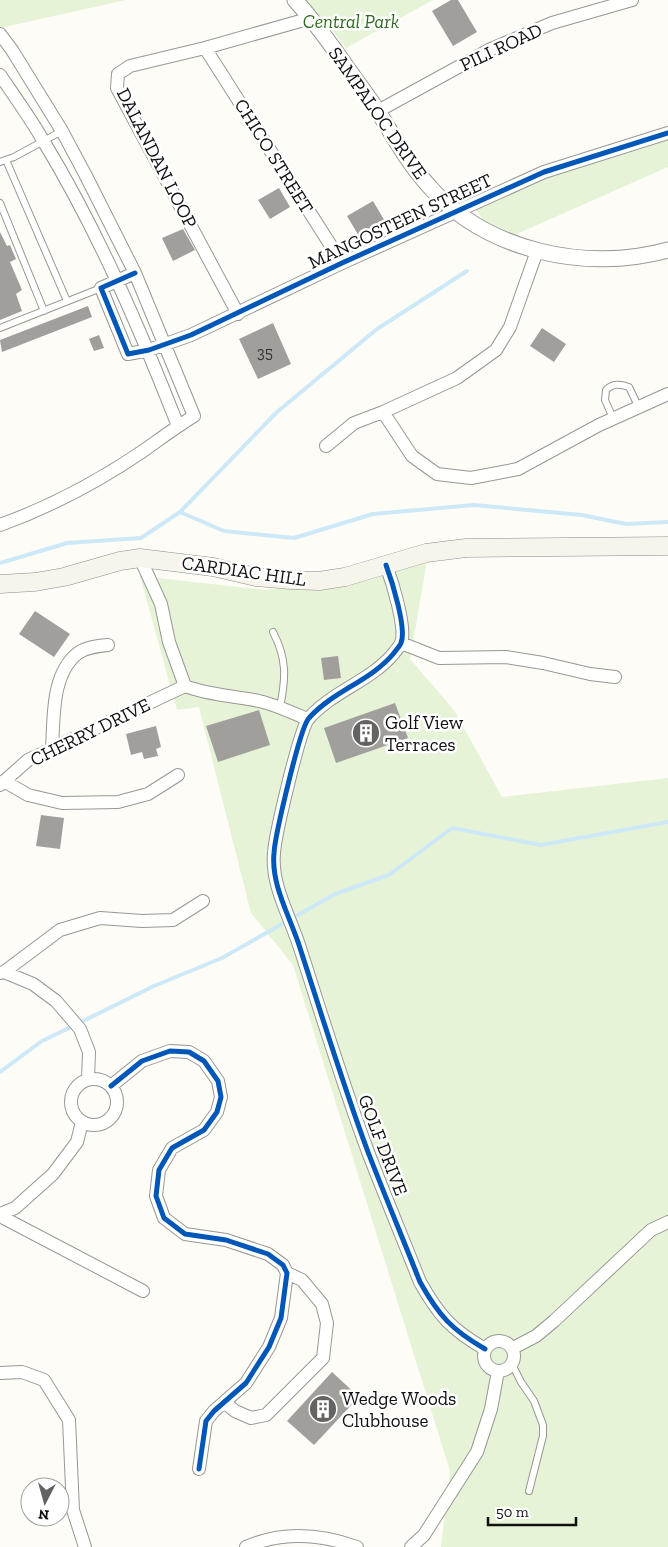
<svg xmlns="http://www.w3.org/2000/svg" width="668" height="1547" font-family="'Zilla Slab',serif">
<rect width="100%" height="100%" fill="#fdfcf7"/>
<!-- green -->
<path fill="#e7f3d7" d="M0,0H126L0,28Z
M304,0H433L346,48L328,25Z
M668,137V167L510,237L486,226L475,207L545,174Z
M427,561L410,659L454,710L502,797L668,778V1547H441L450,1471L293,965L251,913L199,707L177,710L140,576L265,590L366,581Z"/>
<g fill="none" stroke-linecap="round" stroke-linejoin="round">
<!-- stream -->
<path stroke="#cde8f7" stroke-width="4" d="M180,512L224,531L294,538L373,514L474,505L582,515L626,524L668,522
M0,563L67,543L141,538L180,512L277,412L377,329L467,271
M79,1023L154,986L222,958L335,894L389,875L452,828L541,845L668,822
M0,1072L42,1041L73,1026"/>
</g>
<!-- building -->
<path fill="#a19f9c" d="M451,0H458L477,32L453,46L432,11Z
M279,188L290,207L270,219L258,200Z
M373,201L386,223L360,238L347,216Z
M183,229L195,250L173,261L162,238Z
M0,232L7,246L10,245L16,259L10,262L22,290L16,294L22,311L0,320Z
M88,306L92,317L2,352L0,340Z
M273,323L291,364L258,379L239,339Z
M542,328L566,344L554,362L530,346Z
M99,335L104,348L94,351L89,339Z
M35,611L70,634L54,657L19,634Z
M338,656L341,678L324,680L321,658Z
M395,703L408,738L336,763L324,728Z
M259,710L270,745L218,762L206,726Z
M156,726L161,747L156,749L158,756L144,759L142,752L131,755L126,734Z
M41,815L64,818L60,849L36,846Z
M332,1372L359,1397L314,1445L287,1421Z"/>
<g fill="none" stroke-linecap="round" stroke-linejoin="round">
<defs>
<path id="service" d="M6,160L67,301
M0,162L14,157L62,131
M0,203L44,311
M0,328L101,288
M613,418L605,400L606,390C613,383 620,384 629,387L639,408
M273,632C287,659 286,678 280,707
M512,1364L521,1382L534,1401L543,1425V1436L529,1491"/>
<path id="minor" d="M0,34L12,50L62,131L85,174L135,273L194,416C176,427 160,439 143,451C99,481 50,507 0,525
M205,48L342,263
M0,75C15,97 31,119 44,142C98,231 140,329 178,426
M378,111L491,49L552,23L632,0
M135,273L101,288L128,354L149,350L191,335L342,263L544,172L668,133
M238,314L117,88L118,74L130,66L205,48L311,18
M383,412L412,456L437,474L471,478L518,469L599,425L668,394
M326,446L354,423L383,412L457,378L496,350L510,327L537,251
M140,558L161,604L169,642L185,686C208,695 234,696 259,701C276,705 291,712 307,719
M386,565C392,581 407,629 401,643C400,646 396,650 394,653C371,681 333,691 309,718C300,727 275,836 274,853C271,886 290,916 300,948C322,1016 343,1085 368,1152C385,1196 403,1239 420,1282C439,1316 452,1330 485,1349
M401,643L439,658L506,657L543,663L590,674L615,677
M52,748C54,718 51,674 78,653C87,647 98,646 108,645
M4,781L28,795L62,803L118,802L148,794L178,775
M0,785L28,760L185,686
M4,972L60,930L100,918L142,921L173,920L203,901
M0,973L4,972L33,984L56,1001L80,1029L89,1052L88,1079
M71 1102a23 23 0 1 1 46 0a23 23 0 1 1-46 0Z
M111,1086L142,1061L170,1051L189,1052L204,1061L218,1081L221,1097L217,1112L204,1130L172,1148L159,1170L156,1196L164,1218L185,1234L226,1240L268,1254L283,1265L287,1273L281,1318L269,1347L246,1383L214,1411L206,1421L199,1469
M0,1214L15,1208L53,1174L77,1142L82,1122
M0,1216L143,1291
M484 1356a15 15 0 1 1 30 0a15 15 0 1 1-30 0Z
M513,1348L536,1336L554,1321L651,1230L668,1222
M0,1373L22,1372L44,1380L69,1420L73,1510L85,1547
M224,1402L235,1411L251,1418L266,1415L323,1358L327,1323L322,1304L302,1280L287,1273
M246,1547C282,1531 321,1534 357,1547
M411,1547L424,1535L477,1452L491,1409L498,1371"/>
<path id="tertiary" d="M295,0C314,21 330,43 346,66C357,82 369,97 379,113C394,137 408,163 428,185C485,251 586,273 668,250"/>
<path id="secondary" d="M0,584L35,582L64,577L120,561L140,558L213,567L256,577L291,580L319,581L345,577L426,553L466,548L668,546"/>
</defs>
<!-- service casing -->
<use href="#service" stroke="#979795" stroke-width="8"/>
<!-- minor casing -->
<use href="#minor" stroke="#979795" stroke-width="14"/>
<!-- tertiary casing -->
<use href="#tertiary" stroke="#979795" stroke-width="17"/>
<!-- secondary casing -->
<use href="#secondary" stroke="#8e8d8b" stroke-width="19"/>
<!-- service -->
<use href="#service" stroke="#fffffe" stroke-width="6"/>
<!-- minor -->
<use href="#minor" stroke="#fffffe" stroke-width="12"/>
<!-- tertiary -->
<use href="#tertiary" stroke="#fffffe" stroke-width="15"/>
<!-- secondary -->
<use href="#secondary" stroke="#f6f4eb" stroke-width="18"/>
<defs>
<path id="cycleway" d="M135,273L101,288L128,354L149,350L191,335L342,263L544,172L668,133
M386,565C392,581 407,629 401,643C400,646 396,650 394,653C371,681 333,691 309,718C300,727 275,836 274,853C271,886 290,916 300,948C322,1016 343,1085 368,1152C385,1196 403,1239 420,1282C439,1316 452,1330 485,1349
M111,1086L142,1061L170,1051L189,1052L204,1061L218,1081L221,1097L217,1112L204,1130L172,1148L159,1170L156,1196L164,1218L185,1234L226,1240L268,1254L283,1265L287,1273L281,1318L269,1347L246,1383L214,1411L206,1421L199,1469"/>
</defs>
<!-- cycleway casing -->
<use href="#cycleway" stroke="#fff" stroke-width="8"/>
<!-- cycleway -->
<use href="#cycleway" stroke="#0057b8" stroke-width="5"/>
</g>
<!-- icons -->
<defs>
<symbol id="building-disc" viewBox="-11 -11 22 22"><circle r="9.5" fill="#646362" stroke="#fff"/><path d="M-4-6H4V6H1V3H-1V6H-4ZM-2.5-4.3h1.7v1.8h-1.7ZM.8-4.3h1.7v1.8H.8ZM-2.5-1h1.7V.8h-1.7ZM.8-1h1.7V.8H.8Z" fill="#fff"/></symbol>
</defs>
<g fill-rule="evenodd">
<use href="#building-disc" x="350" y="717" width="32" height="32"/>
<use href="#building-disc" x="307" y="1393" width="32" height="32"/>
</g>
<g text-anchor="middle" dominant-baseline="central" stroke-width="5" stroke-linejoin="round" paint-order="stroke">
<!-- number labels -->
<g font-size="16" fill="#353434">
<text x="265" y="352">35</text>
</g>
<!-- park labels -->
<g font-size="19" font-style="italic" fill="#2f6b1f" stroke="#fff">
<text x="351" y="21">Central Park</text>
</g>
<!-- street labels -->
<g font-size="19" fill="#111" stroke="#fff">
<text transform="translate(501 47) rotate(-25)">PILI ROAD</text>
<text transform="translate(378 113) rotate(55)">SAMPALOC DRIVE</text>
<text transform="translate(274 156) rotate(58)">CHICO STREET</text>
<text transform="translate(157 158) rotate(63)">DALANDAN LOOP</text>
<text transform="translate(400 221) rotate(-25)">MANGOSTEEN STREET</text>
<text transform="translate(244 571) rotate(8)">CARDIAC HILL</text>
<text transform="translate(90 732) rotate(-26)">CHERRY DRIVE</text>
<text transform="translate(383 1145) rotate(69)">GOLF DRIVE</text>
</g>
<!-- poi labels -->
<g font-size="19" fill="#111" stroke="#fff" text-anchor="start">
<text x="385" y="722">Golf View<tspan x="385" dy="22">Terraces</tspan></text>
<text x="342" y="1398">Wedge Woods<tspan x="342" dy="22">Clubhouse</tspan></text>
</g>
</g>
<!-- north arrow -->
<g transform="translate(45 1502) rotate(186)"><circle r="24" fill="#ffffff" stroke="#a0a0a0"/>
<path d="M0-4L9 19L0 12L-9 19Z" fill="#646362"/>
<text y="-8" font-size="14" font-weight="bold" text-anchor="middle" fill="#111111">N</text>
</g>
<!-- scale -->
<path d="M488 1517v8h88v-8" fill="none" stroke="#111111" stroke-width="2.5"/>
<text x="496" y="1517" font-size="15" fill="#111111" stroke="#ffffff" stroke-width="4" paint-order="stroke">50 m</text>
</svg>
